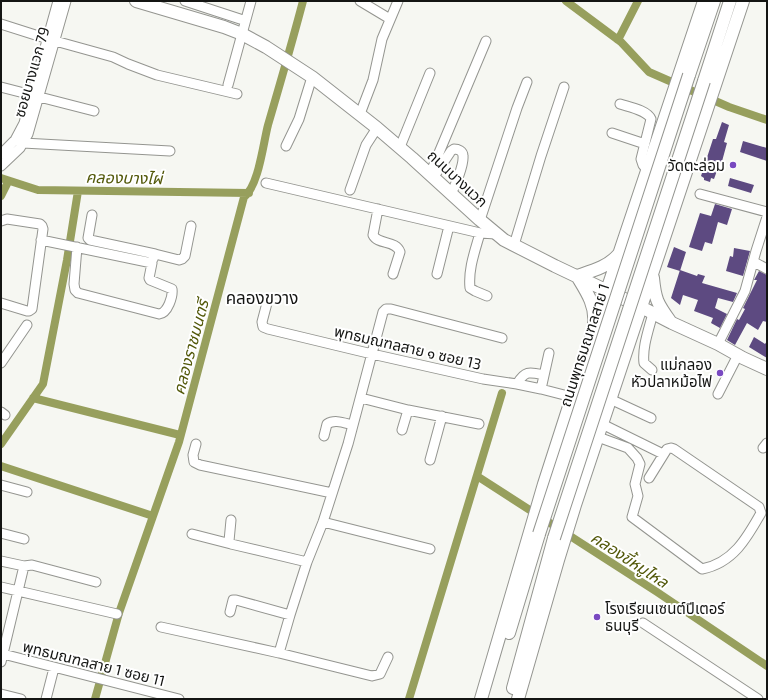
<svg xmlns="http://www.w3.org/2000/svg" width="768" height="700" font-family="'Exo 2','Noto Sans Thai',sans-serif">
<rect width="100%" height="100%" fill="#f6f7f2"/>
<g fill="none" stroke-linecap="round" stroke-linejoin="round">
<!-- canal -->
<path stroke="#979f5d" stroke-width="8" d="M566,1L621,42L649,72L729,107L767,120
M618,40L638,1
M1,178L38,190L249,193
M1,196L8,182
M33,398L180,435
M1,444L43,384L67,260L78,191
M1,466L153,516
M477,476L657,592L767,666
M95,699L119,613L179,442L244,197C259,185 263,144 268,125C280,84 292,43 303,1
M409,699C439,597 472,495 502,393"/>
</g>
<!-- building -->
<path fill="#5d4a81" d="M722,122L729,125L724,142L727,143L721,165H719L714,179L711,178L710,182L704,180V178L701,176L713,139H716Z
M743,141L767,148V161L740,152Z
M730,178L754,185L751,193L728,186Z
M715,204L732,209L727,225L718,222L712,244L705,242L702,251L689,247L700,213L711,216Z
M674,247L686,252L680,271L667,267Z
M734,248L750,251L743,276L726,271L730,256L733,257Z
M680,270L697,276L698,274L705,276L702,283L737,293L733,302L718,298L715,308L727,314L720,328L711,323L713,318L694,311L698,300L683,295L680,305L671,298Z
M759,271L767,275V322L763,321L758,330L747,323L735,345L727,340L737,319L739,320L745,309L743,308L757,280H754Z
M754,337L765,344L767,341V358L749,347Z"/>
<g fill="none" stroke-linecap="round" stroke-linejoin="round">
<defs>
<path id="minor" d="M185,1L240,19
M360,1L390,19
M1,24L48,39L113,57L128,64L157,75L237,94
M228,85L251,1
M1,87L94,111
M620,104C629,107 647,110 651,119L641,159L643,165L647,170
M360,114L373,80L382,39L398,1
M612,133L645,144
M23,143L170,151
M286,146L299,119L312,77
M400,147L430,73
M1,154L15,140L24,123L58,1
M1,166L20,148L28,134L66,1
M428,172L433,167L486,41
M433,178L451,151L454,149C458,149 463,151 463,156C464,165 455,186 451,194
M266,183L480,233L496,234
M350,190L366,145L377,128
M700,194L767,212
M378,209L373,235C378,245 396,240 400,252L393,274
M92,215L88,238L90,240L155,254
M480,220L517,108L527,82
M1,221L7,219L40,224L42,226L43,229L32,309L29,311H27L1,303
M480,233C475,251 468,269 470,288L475,291L487,296
M41,240L152,263L149,278L150,280L172,289C173,296 168,313 159,314L78,293L75,290L74,284L77,247
M514,245L541,156L564,87
M153,259L155,254L179,260L182,259L185,256L191,226
M754,262L767,269
M437,274L449,226
M267,303L262,322L263,327L268,329L372,354L483,379L517,384L541,389L572,397
M718,344L745,291L756,251L767,217
M1,363L27,325
M652,370L644,363C642,347 649,329 653,313
M517,384C525,370 530,372 544,375
M541,389L549,353
M718,394L738,355
M361,398L408,410L479,424
M610,399L651,418
M1,412L5,415
M602,424L663,454
M402,430L408,410
M324,436L327,424C335,419 344,423 353,425
M598,437L628,448L637,458L640,464L635,484L638,496L632,517L702,569C733,563 747,538 761,513L759,507L674,449L671,448L667,449L649,478
M196,444L193,455L194,462L200,465L332,493
M763,448L767,443
M430,460L442,416
M1,485L27,492
M231,520L229,541L231,544L307,562
M323,522L430,549
M1,533L24,539
M192,534L231,544
M1,561L24,566L32,565L96,582
M1,587L117,614
M230,612L233,600H236L290,615
M643,623L758,699
M161,627L279,653L372,676L380,674L388,657
M279,653L290,615L307,562L323,522L348,444L383,312L386,309H391L502,338
M3,654L179,699
M1,662L24,566
M1,694L21,699
M46,699L54,668"/>
<path id="major" d="M136,1L224,27L242,34L266,47L312,77L377,128L412,158L480,220L504,240L555,266L641,307L672,323L718,344L743,358L767,369
M689,75L714,1
M704,81L730,1
M577,276C586,291 596,305 594,323
M577,276C592,271 608,267 619,254
M653,278C655,299 657,303 670,321
M509,633L539,534
M513,688L554,538
M481,699L544,484L593,332L704,1
M518,699L558,560L575,505L743,1"/>
</defs>
<!-- minor casing -->
<use href="#minor" stroke="#949590" stroke-width="11"/>
<!-- major casing -->
<use href="#major" stroke="#949590" stroke-width="14"/>
<!-- minor -->
<use href="#minor" stroke="#fff" stroke-width="9"/>
<!-- major -->
<use href="#major" stroke="#fff" stroke-width="12"/>
<defs>
<path id="major-bridge" d="M539,534L689,75
M554,538L704,81"/>
</defs>
<!-- major-bridge casing -->
<use href="#major-bridge" stroke="#949590" stroke-width="14" stroke-linecap="butt"/>
<!-- major-bridge -->
<use href="#major-bridge" stroke="#fff" stroke-width="12"/>
</g>
<!-- markers -->
<g fill="#7949c1" stroke="#fff" stroke-width="1.5">
<circle cx="733" cy="165" r="4"/>
<circle cx="720" cy="373" r="4"/>
<circle cx="597" cy="617" r="4"/>
</g>
<g text-anchor="middle" dominant-baseline="central" stroke-width="4" stroke-linejoin="round" paint-order="stroke">
<!-- street labels -->
<g font-size="15" fill="#141513" stroke="#fff">
<text transform="translate(31 72) rotate(-74)">ซอยบางแวก 79</text>
<text transform="translate(458 178) rotate(43)">ถนนบางแวก</text>
<text transform="translate(584 345) rotate(-72)">ถนนพุทธมณฑลสาย 1</text>
<text transform="translate(408 347) rotate(13)">พุทธมณฑลสาย ๑ ซอย 13</text>
<text transform="translate(94 663) rotate(14)">พุทธมณฑลสาย 1 ซอย 11</text>
</g>
<!-- poi labels -->
<g font-size="15" fill="#141513" stroke="#fff" text-anchor="end">
<text x="725" y="165">วัดตะล่อม</text>
<text x="712" y="364">แม่กลอง<tspan x="712" dy="17">หัวปลาหม้อไฟ</tspan></text>
<text x="605" y="608" text-anchor="start">โรงเรียนเซนต์ปีเตอร์<tspan x="605" dy="17">ธนบุรี</tspan></text>
</g>
<!-- water labels -->
<g font-size="16" font-style="italic" fill="#525809" stroke="#fff">
<text transform="translate(124 177) rotate(1)">คลองบางไผ่</text>
<text transform="translate(190 347) rotate(-75)">คลองราชมนตรี</text>
<text transform="translate(630 559) rotate(33)">คลองขี้หมูไหล</text>
</g>
<!-- quarter labels -->
<g font-size="17" fill="#141513" stroke="#fff">
<text x="262" y="297">คลองขวาง</text>
</g>
</g>
<!-- border -->
<rect width="768" height="700" fill="none" stroke="#141513" stroke-width="4"/>
</svg>
